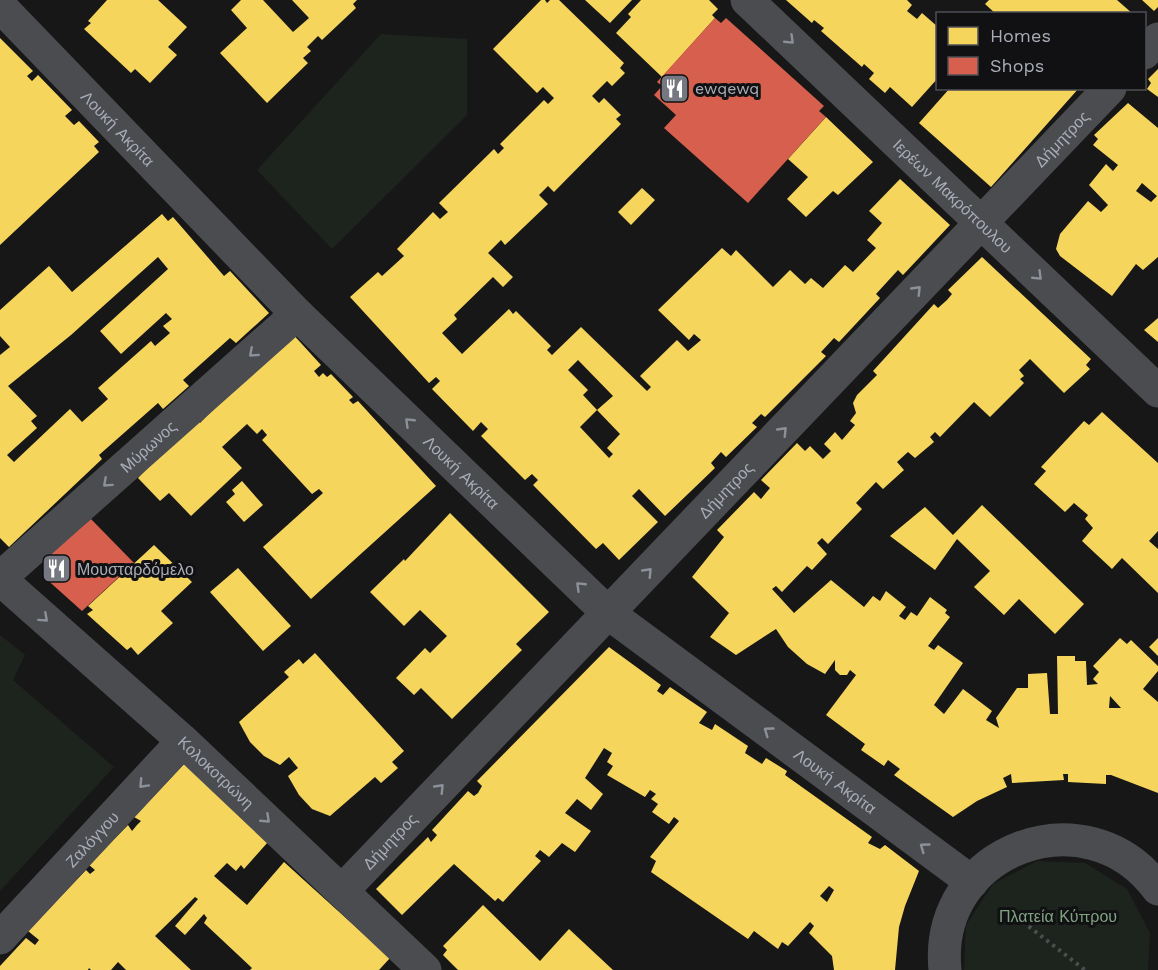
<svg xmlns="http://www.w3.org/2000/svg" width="1158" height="970" font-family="'Work Sans',sans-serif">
<rect width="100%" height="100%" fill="#171717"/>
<!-- green -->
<path fill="#1d241e" d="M381,34L467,39V115L332,249L257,170Z
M0,635L25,655L13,680L114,767L0,891Z
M1037,861L1085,863L1127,889L1150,933L1148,970H964L966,925L993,884Z"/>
<!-- homes -->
<path fill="#f6d55c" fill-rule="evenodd" d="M107,0H158L187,27L168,47L177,55L150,83L135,69L131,73L84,29L91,23L88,21Z
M241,0H263L293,32L309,18L292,0H357L353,4L356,8L322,40L318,36L307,47L311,51L303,58L308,63L267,103L220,53L247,28L231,10Z
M541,0H545L547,3L550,0H559L624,63L620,68L625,73L612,86L607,81L592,96L599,103L604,98L621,115L616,119L621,124L554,192L548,186L539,195L548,204L505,245L501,240L488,253L513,277L503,287L493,277L454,315L457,319L442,333L462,354L509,309L513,314L516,311L551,346L547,350L552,355L581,327L647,391L651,387L640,376L677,340L688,351L701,340L694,334L689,340L658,310L722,248L731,256L736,250L773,287L790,270L805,284L811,278L823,288L845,265L853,272L876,248L867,240L882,223L869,211L900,179L950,225L903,275L898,270L876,294L880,298L839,342L834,338L821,352L826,356L765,417L761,414L752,423L757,427L726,457L721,452L711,463L715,468L665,516L639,489L632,496L658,522L619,560L603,543L596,549L533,485L538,480L532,474L525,480L481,436L488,429L481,422L473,431L432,389L440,381L436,377L429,383L350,297L378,272L382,276L404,256L397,249L433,212L440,219L448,212L439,203L494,149L498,154L504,148L500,144L544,100L548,104L554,98L543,87L537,93L493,49ZM578,360L613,396L597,410L620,434L607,448L613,454L609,458L580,427L597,410L583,395L588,390L568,370Z
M585,0H632L610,23Z
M641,0H709L718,9L712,15L715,18L662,77L616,33L631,17L628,14Z
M786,0H907L912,5L907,11L917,19L922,13L938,27V78L912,107L890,87L885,93L869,79L874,73L864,64L862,67L821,31L824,28L814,20L812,23Z
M989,0H1117L1133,14H996L985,4Z
M1142,0H1158V7L1154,11Z
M0,38L33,71L27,76L32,81L38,75L72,110L65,116L74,125L79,121L99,142L94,146L99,152L0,245Z
M1158,69V97L1147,89L1151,83L1148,79Z
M950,88H1079L991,187L919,123Z
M1128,103L1158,128V257L1143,270L1136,264L1112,296L1060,256L1056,249L1060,234L1088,201L1101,212L1108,205L1089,185L1106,164L1113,171L1118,165L1093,145L1098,139L1094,135ZM1142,183L1157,196L1151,202L1136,191Z
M826,117L873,162L838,195L833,191L806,217L787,199L808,177L788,159Z
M642,188L655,200L631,225L618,212Z
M162,214L168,221L173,217L224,276L230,271L269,313L236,343L230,338L183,380L189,386L163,409L158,403L99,455L102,459L9,547L0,538V355L10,347L0,336V310L49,266L72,292ZM158,257L168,269L100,331L121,354L166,313L172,319L163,326L170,333L155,346L151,341L98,388L108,399L82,422L70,409L14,462L7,455L37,428L31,421L37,416L8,386L71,335Z
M982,257L1091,359L1086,365L1090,369L1064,393L1030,359L1019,370L1024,376L1020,379L1024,383L990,417L974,402L940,437L935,432L930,437L934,442L915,458L908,452L897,462L904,470L883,489L876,482L856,503L862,509L828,544L822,538L817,543L827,554L812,570L807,566L782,592L776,586L772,589L794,613L831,580L864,607L873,596L880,601L886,591L906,607L899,616L905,620L911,612L917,616L930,597L947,610L945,613L950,617L928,646L934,650L938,645L963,663L934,705L944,714L963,689L992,711L986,720L999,728L996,718L1017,688H1028V674L1047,673L1050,714H1058L1057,656H1075V661H1086L1087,685L1098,684L1093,679L1099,672L1093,666L1120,638L1127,644L1131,640L1158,666V671L1143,689L1158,702V793L1111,775H1106V784L1068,782V774H1063L1064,780L1012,783L1011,774L1003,778L1007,787L977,801L953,817L894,775L900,769L888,760L884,766L861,750L865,744L826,715L856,675L850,670L847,675H840L835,670V660L825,674L807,664L788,647L776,629L736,655L710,637L729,613L692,577L724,537L717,530L754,492L761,499L765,494L770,488L761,480L797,443L805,451L810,446L823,459L831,451L824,444L835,432L842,440L855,425L850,421L856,413L853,403L857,395L877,375L873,371L934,304L938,308L947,300L952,294L948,290ZM1110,696L1121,708H1109Z
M1158,318V342L1144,330Z
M290,331L321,365L314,371L319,377L323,373L327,377L331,374L353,397L349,400L353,404L358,401L436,486L311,599L263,547L323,493L319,489L312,494L262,440L267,435L262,429L257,434L247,424L222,447L242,468L191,516L169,493L160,501L138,478L196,418L200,423Z
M1102,412L1158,463V531L1149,541L1158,549V593L1122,558L1112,569L1082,541L1093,528L1085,519L1088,515L1074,503L1065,512L1034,484L1046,471L1041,467L1084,421L1089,425Z
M242,481L263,505L244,522L226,502L235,494L232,490Z
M982,505L1084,604L1055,634L1019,599L1004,615L974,587L990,571L957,539L935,570L890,536L925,507L953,535Z
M450,513L549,612L516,644L522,650L452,719L421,688L414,695L396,678L425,648L430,653L447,636L420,610L404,626L370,592L404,559L405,561Z
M154,545L192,582L161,611L173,623L138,655L131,647L127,650L87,614L93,610L88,606Z
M238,568L291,626L263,651L210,592Z
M1158,638V656L1149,647Z
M609,647L661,685L657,691L663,695L670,687L707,712L699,723L712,730L715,724L748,746L745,753L762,764L766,758L787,771L785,775L872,837L868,843L880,849L885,845L919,871L905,906L899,927L895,970H834L832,956L809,933L814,926L810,922L788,946L782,942L778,949L754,931L748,939L651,872L656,861L650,857L679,821L674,817L669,824L652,812L658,804L651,799L656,794L650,790L645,797L607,775L613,766L607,762L612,753L604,748L585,778L603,794L591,810L577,799L565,813L591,831L575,852L562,843L549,857L540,850L535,856L541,861L503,902L498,898L495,901L454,864L402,915L376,889L428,837L431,842L437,835L432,830L468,791L474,796L478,793L482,786L477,781ZM829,886L834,890L827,902L820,896Z
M315,653L404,751L392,762L398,768L381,783L375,777L330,816L312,809L299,795L288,776L298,768L289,757L280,765L264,756L250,742L239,722L289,677L284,672L299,659L303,664Z
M186,762L268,842L244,869L241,865L236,871L227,863L214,876L247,905L284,862L390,958L379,970H250L252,968L204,923L207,918L204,914L185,935L175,926L198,899L195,897L155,936L191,970H126L118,962L111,970H91L89,968L88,970H0V966L26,938L35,945L39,940L28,931L86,870L90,874L95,870L89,865L128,825L132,831L137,825L141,821L134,817Z
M483,905L540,961L569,929L613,970H458L443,955L447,950L443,946Z"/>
<!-- shops -->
<path fill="#d6604d" d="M715,18L721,23L726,18L824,106L819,111L826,117L748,203L664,128L676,115L654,95L662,86L657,82Z
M91,519L134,563L82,611L43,576V558Z"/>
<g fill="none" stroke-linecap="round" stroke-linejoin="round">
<!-- path -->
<path stroke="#4d4e52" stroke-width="4" stroke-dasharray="3 4.5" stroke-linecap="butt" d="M1005,908L1085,970"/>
<!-- minor -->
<g stroke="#4b4c50" stroke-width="33">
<path id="s1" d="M747,0L1158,391"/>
<path id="s2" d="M0,6L297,314L608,613L972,882"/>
<path d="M1144,53L1158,39"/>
<path id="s3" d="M0,578L297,314"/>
<path id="s4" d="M0,579L183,741L425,970"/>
<path id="s5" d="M342,891L1110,88"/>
<path id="s6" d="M0,938L183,741"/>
<path d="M945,970C933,849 1087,792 1158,889"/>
</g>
</g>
<!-- one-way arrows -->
<defs><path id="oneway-chevron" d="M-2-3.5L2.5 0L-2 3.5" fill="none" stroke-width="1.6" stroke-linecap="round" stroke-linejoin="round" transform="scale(1.5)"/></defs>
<g stroke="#8c9099">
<use href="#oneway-chevron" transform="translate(790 40) rotate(44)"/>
<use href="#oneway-chevron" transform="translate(1038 276) rotate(44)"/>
<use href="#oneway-chevron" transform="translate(917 290) rotate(-46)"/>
<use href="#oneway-chevron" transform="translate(253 353) rotate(138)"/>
<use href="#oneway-chevron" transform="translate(409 422) rotate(-136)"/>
<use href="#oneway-chevron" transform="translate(783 431) rotate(-46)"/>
<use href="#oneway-chevron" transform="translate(107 483) rotate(138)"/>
<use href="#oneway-chevron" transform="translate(648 572) rotate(-46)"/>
<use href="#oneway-chevron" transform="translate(580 586) rotate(-136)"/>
<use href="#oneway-chevron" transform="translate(44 618) rotate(42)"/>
<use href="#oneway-chevron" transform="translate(768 731) rotate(-144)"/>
<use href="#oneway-chevron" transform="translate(143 784) rotate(133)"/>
<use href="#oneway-chevron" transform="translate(440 788) rotate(-46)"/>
<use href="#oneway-chevron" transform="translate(266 819) rotate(43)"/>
<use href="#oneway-chevron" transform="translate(924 847) rotate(-144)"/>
</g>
<!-- icons -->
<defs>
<symbol id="restaurant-square" viewBox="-11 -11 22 22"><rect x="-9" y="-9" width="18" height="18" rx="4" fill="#757880" stroke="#111113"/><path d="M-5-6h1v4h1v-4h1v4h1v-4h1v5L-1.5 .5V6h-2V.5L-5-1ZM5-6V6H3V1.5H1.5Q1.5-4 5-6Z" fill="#fff"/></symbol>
</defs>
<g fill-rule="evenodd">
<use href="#restaurant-square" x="658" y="72" width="33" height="33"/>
<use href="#restaurant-square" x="40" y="552" width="33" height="33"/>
</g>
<g text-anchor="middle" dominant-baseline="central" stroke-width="6" stroke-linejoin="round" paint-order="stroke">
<!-- poi labels -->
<g font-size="16" fill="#a8adb8" stroke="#111113" text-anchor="start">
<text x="695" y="88">ewqewq</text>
<text x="77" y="569">Μουσταρδόμελο</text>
</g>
<!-- street labels -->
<g font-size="16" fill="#a8adb8" stroke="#111113">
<text stroke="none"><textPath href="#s2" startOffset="170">Λουκή Ακρίτα</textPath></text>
<text stroke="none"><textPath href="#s5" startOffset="1041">Δήμητρος</textPath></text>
<text stroke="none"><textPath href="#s1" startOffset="284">Ιερέων Μακρόπουλου</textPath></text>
<text stroke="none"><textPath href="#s3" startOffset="198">Μύρωνος</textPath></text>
<text stroke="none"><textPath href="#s2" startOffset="656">Λουκή Ακρίτα</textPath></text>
<text stroke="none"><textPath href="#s5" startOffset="555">Δήμητρος</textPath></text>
<text stroke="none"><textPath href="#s4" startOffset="290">Κολοκοτρώνη</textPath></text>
<text stroke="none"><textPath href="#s2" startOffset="1142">Λουκή Ακρίτα</textPath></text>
<text stroke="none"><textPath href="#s6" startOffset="135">Ζαλόγγου</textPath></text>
<text stroke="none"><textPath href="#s5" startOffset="69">Δήμητρος</textPath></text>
</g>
<!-- park labels -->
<g font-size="16" fill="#7fa381" stroke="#111113">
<text x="1058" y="916">Πλατεία Κύπρου</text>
</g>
</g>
<!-- legend -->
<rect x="936" y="12" width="210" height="78" fill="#111113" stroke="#4d4f55" stroke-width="1.5"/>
<rect x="948" y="27" width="30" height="18" fill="#f6d55c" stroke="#4d4f55" stroke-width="1.5"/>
<text x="990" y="42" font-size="18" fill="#a8adb8">Homes</text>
<rect x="948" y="57" width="30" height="18" fill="#d6604d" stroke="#4d4f55" stroke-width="1.5"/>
<text x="990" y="72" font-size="18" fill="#a8adb8">Shops</text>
</svg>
